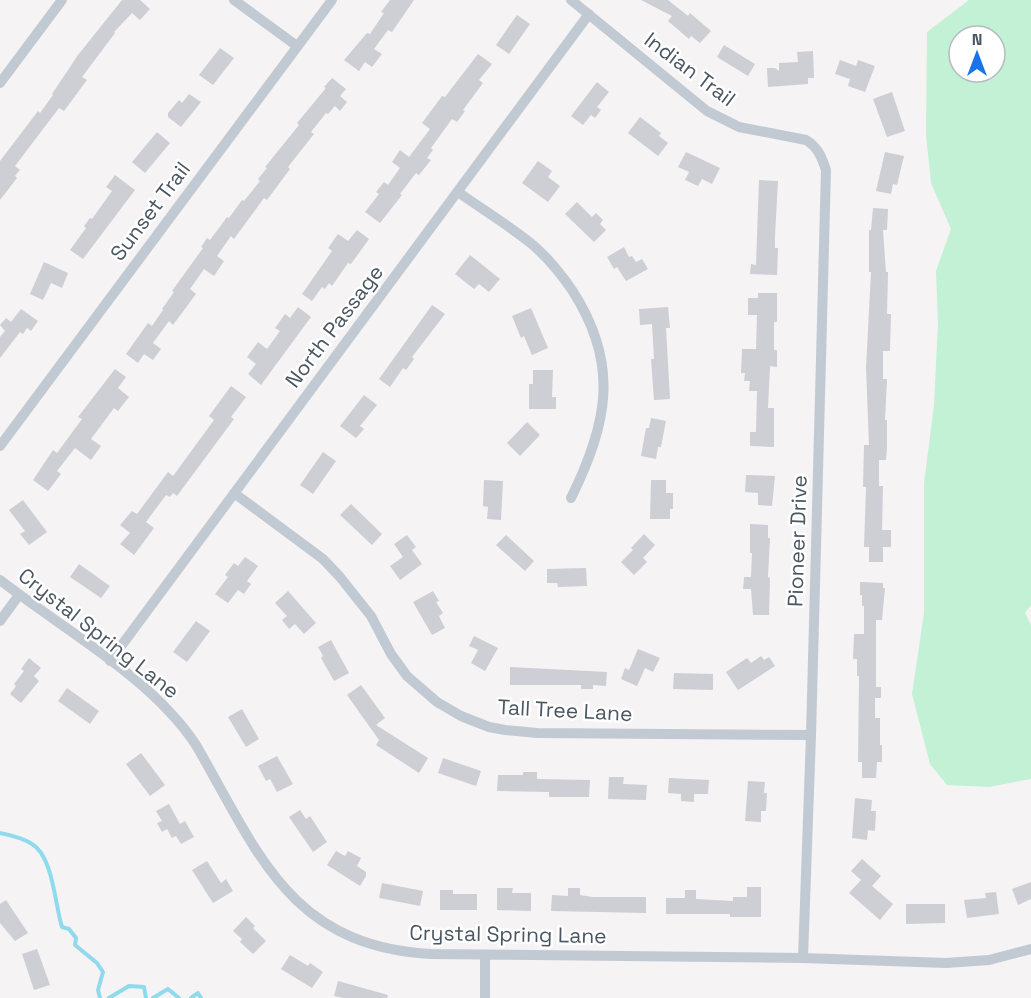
<svg xmlns="http://www.w3.org/2000/svg" width="1031" height="998" font-family="'Space Grotesk',sans-serif">
<rect width="100%" height="100%" fill="#f5f3f3"/>
<!-- green -->
<path fill="#c3f1d5" fill-rule="evenodd" d="M969,0H1031V605L1025,613L1031,625V779L989,787L947,785L930,764L912,694L924,613V483L934,405L938,323L936,271L951,229L931,183L926,135L927,32ZM959,36H995V72H959Z"/>
<g fill="none" stroke-linecap="round" stroke-linejoin="round">
<!-- stream -->
<path stroke="#90daee" stroke-width="4" d="M0,833C10,835 23,838 32,844C53,856 55,905 62,927L69,929L76,938L75,945L97,963L103,972L98,990L100,998
M109,998L129,986L144,987L146,998
M153,998L168,989L179,998
M191,998L198,993L201,998"/>
</g>
<!-- building -->
<path fill="#cdcfd5" d="M122,0H140L150,9L140,20L132,13L114,32L115,33L82,77L87,80L64,111L59,108L15,166L20,170L15,176L17,178L0,200V161L38,111L40,113L53,95L52,94L78,55Z
M390,0H414L392,32L388,30L374,49L382,54L372,67L365,62L359,71L344,60L367,33L370,34L384,13L381,12Z
M641,0H668L688,16L690,13L711,31L700,43L691,36L689,39L668,21L672,16Z
M517,15L530,24L509,54L496,45Z
M724,45L755,64L748,76L717,57Z
M220,48L234,58L213,85L199,75Z
M813,51L814,78H808V84L768,87L767,68H775L779,71V63L798,62L797,52Z
M478,54L492,64L479,80L483,83L463,110L465,111L457,122L452,119L431,148L433,150L427,158L431,160L419,175L416,173L400,194L402,195L380,223L365,212L379,194L376,192L384,182L388,185L400,168L392,162L400,150L409,157L430,129L422,123L442,96L445,97Z
M840,60L856,66L858,60L875,66L865,92L848,86L850,79L835,74Z
M332,78L346,89L340,96L347,102L340,111L335,106L328,114L326,113L311,132L314,134L288,167L290,169L267,200L264,198L234,239L231,236L217,256L224,261L214,276L204,269L190,289L196,294L173,325L169,321L153,343L161,349L153,360L144,354L138,363L126,354L148,323L152,326L163,310L162,309L174,292L172,291L203,248L201,247L207,238L210,240L227,217L229,218L242,200L244,201L260,181L258,179L267,168L265,167L299,125L297,123L326,88L324,87Z
M597,82L609,92L597,107L601,110L595,118L591,115L583,125L571,116Z
M892,92L905,131L887,137L873,99Z
M189,94L201,102L181,127L168,117V113L179,100L182,103Z
M640,117L661,133L659,136L668,143L658,156L628,133Z
M157,132L170,143L145,173L132,162Z
M686,152L720,168L712,184L702,179L698,186L685,180L689,172L678,167Z
M885,152L904,156L897,185L893,184L891,194L876,191Z
M538,161L552,171L548,177L560,186L548,202L522,183Z
M115,175L135,190L83,259L70,250L86,228L84,226L90,218L92,219L112,191L106,187Z
M759,180L778,181L775,236V248H778L777,275L750,274L751,264L756,265Z
M577,202L592,217L596,213L603,220L600,224L606,230L594,242L565,214Z
M873,208L888,209L887,230H883L886,272H888L887,314H891L890,351H883V379H887L885,420H887V449L886,460H879V486H883L882,530H891V547H883V562H869V547H864L866,487H863L864,445H869L866,368L871,272H869V230H871Z
M357,230L369,239L351,264L348,263L332,286L329,283L325,289L322,287L312,301L302,294L332,251L328,248L338,234L348,241Z
M624,247L629,257L632,256L636,262L642,259L648,269L626,281L617,267L614,269L607,257Z
M470,255L500,279L489,292L479,284L474,289L455,274Z
M44,262L68,273L62,288L51,283L43,300L30,294Z
M758,293H777V322H774V350H777V367L770,366L768,408H774V447L750,446V432H756L757,391H749L750,381H744L745,373H741L742,349H756L757,315H748V298H758Z
M432,305L445,314L412,357L414,359L406,370L403,368L390,387L379,379Z
M298,307L311,317L261,385L248,374L256,364L247,357L258,342L267,349L280,331L275,328L285,314L290,318Z
M668,307L670,328H666L670,399L654,400L651,359H654L652,324L640,325L639,309Z
M531,308L548,348L532,355L524,336L521,338L512,316Z
M21,309L38,321L31,331L27,328L23,334L20,332L0,358V337L5,331L0,325L6,318L11,322Z
M115,369L126,377L118,388L129,397L118,411L114,408L91,439L101,446L91,460L75,448L57,471L61,474L48,491L33,480L53,450L57,453L82,419L78,417Z
M533,370H553L552,397H556V409H529V384H533Z
M231,386L246,397L231,417L234,419L177,496L173,493L170,497L166,495L146,522L154,528L134,555L120,544L130,533L120,525L132,511L137,514L168,472L173,476L214,420L209,416Z
M364,395L377,405L360,426L364,429L356,438L340,426Z
M651,418L666,421L661,447H658L656,459L641,456L646,428H649Z
M527,422L540,435L520,456L507,443Z
M323,452L336,461L313,494L300,485Z
M746,475L775,476L772,506L758,505V493L745,492Z
M484,480L503,481L501,520L487,519L488,507L483,506Z
M651,480H666V493H673V509H670V519H650Z
M23,500L47,532L29,545L20,534L25,531L9,510Z
M351,504L382,534L372,545L340,515Z
M750,524L768,525V538H770L768,577L770,578L769,615H753L751,589H743L744,577H751L752,553H750Z
M644,534L655,545L643,558L647,562L634,575L621,562L633,550L631,548Z
M407,535L416,547L412,550L422,564L400,580L390,566L403,557L394,544Z
M506,535L534,561L525,571L496,545Z
M245,557L258,566L247,581L251,584L244,594L238,590L228,603L215,594L228,577L225,575L234,563L238,566Z
M79,564L110,586L101,598L70,577Z
M586,568L587,586L558,587L557,583H547V569Z
M860,582L883,583V588H885L882,620H876V687H881V698H875V718H880V745H882V762H877L876,778H862V762H858L859,676H857V659H853L854,634H864V606H862V595H860Z
M288,591L316,623L304,634L295,624L289,629L282,620L287,616L275,603Z
M433,591L439,601L436,602L443,613L439,616L445,628L432,635L413,602Z
M196,621L210,631L187,662L173,652Z
M474,636L498,648L485,671L471,663L478,650L469,646Z
M331,640L349,673L334,681L321,658L323,656L318,647Z
M638,649L660,658L653,672L645,668L637,686L621,679L625,668L629,670Z
M761,656L764,660L769,657L775,666L738,690L726,672L747,658L751,663Z
M29,658L41,668L34,676L39,681L21,703L10,694L16,686L14,684L24,671L21,669Z
M510,667L607,672L606,686L593,685V689H581V685H510Z
M674,673L713,674V690L673,689Z
M361,685L385,718L376,725L428,758L419,773L376,745L379,740L347,695Z
M67,688L99,711L90,724L58,701Z
M242,709L259,739L246,747L228,717Z
M141,753L165,785L150,796L126,764Z
M277,756L293,784L277,792L270,779L266,781L258,766Z
M443,758L481,771L476,786L438,773Z
M523,772H537V779L590,780L589,797H549V792L497,791L498,775H523Z
M609,777H624L623,784L647,785L646,800L608,799Z
M669,778L709,780L708,794H694V802L681,801V794L668,793Z
M748,781L765,782L764,793H767L766,811H761V822L745,821Z
M855,798L872,800L871,811H876L875,831L868,830L867,840L852,838Z
M169,804L180,824L185,821L194,837L181,844L176,836L172,838L167,829L162,832L157,823L162,821L156,811Z
M300,810L306,819L310,816L327,842L313,852L289,817Z
M336,851L345,856L348,851L361,858L357,866L366,872V876L360,886L327,865Z
M862,859L881,876L872,886L893,904L880,920L849,893L861,880L851,871Z
M207,861L221,883L226,879L233,891L213,903L192,870Z
M1031,882V899L1018,905L1012,889Z
M382,883L423,891L420,906L379,898Z
M747,887H761V917H730V914H666V898H685V890H696V899L733,901V897H747Z
M497,888H513L512,893H531V911L497,910Z
M568,888H580V895L592,897H646V913L551,911L552,895L568,896Z
M440,890H453V894H477V910H440Z
M996,892L999,914L967,918L964,900L986,898L985,893Z
M6,900L28,933L15,941L0,923V904Z
M906,904H945V923L906,924Z
M246,917L255,926L253,928L266,941L253,954L240,942L242,939L233,931Z
M37,949L50,985L34,990L22,954Z
M290,955L308,966L310,963L323,972L312,988L281,969Z
M338,981L388,995L387,998H343L334,996Z"/>
<g fill="none" stroke-linecap="round" stroke-linejoin="round">
<!-- street -->
<path stroke="#c1cad2" stroke-width="10" d="M234,0L297,46
M571,0L707,111L739,127L806,140C818,147 822,158 826,170L811,735L803,958
M0,83L62,0
M458,192C483,210 510,226 533,245C548,258 561,274 572,290C620,364 608,423 571,498
M0,446L332,0
M234,493L323,559L340,577L371,616L391,654L407,676L437,702L461,716L489,727L505,730L537,733L811,735
M0,580C64,630 151,677 196,745C258,852 289,946 431,954L803,958L946,963L989,960L1031,949
M0,621L19,595
M110,661L589,14
M485,998V955"/>
</g>
<g text-anchor="middle" dominant-baseline="central" stroke-width="5" stroke-linejoin="round" paint-order="stroke">
<!-- street labels -->
<g font-size="21" fill="#4a5661" stroke="#fff">
<text transform="translate(690 69) rotate(37)">Indian Trail</text>
<text transform="translate(150 211) rotate(-53)">Sunset Trail</text>
<text transform="translate(334 326) rotate(-53)">North Passage</text>
<text transform="translate(797 541) rotate(-88)">Pioneer Drive</text>
<text transform="translate(99 633) rotate(38)">Crystal Spring Lane</text>
<text transform="translate(565 710) rotate(3)">Tall Tree Lane</text>
<text transform="translate(508 934) rotate(1)">Crystal Spring Lane</text>
</g>
</g>
<!-- north arrow -->
<g transform="translate(977 54)"><circle r="28" fill="#ffffff" stroke="#b7bbc0" stroke-width="1.5"/>
<path d="M0-4.5L10 22L0 15L-10 22Z" fill="#1a73e8"/>
<text y="-9" font-size="16" font-weight="bold" text-anchor="middle" fill="#4a5661">N</text>
</g>
</svg>
